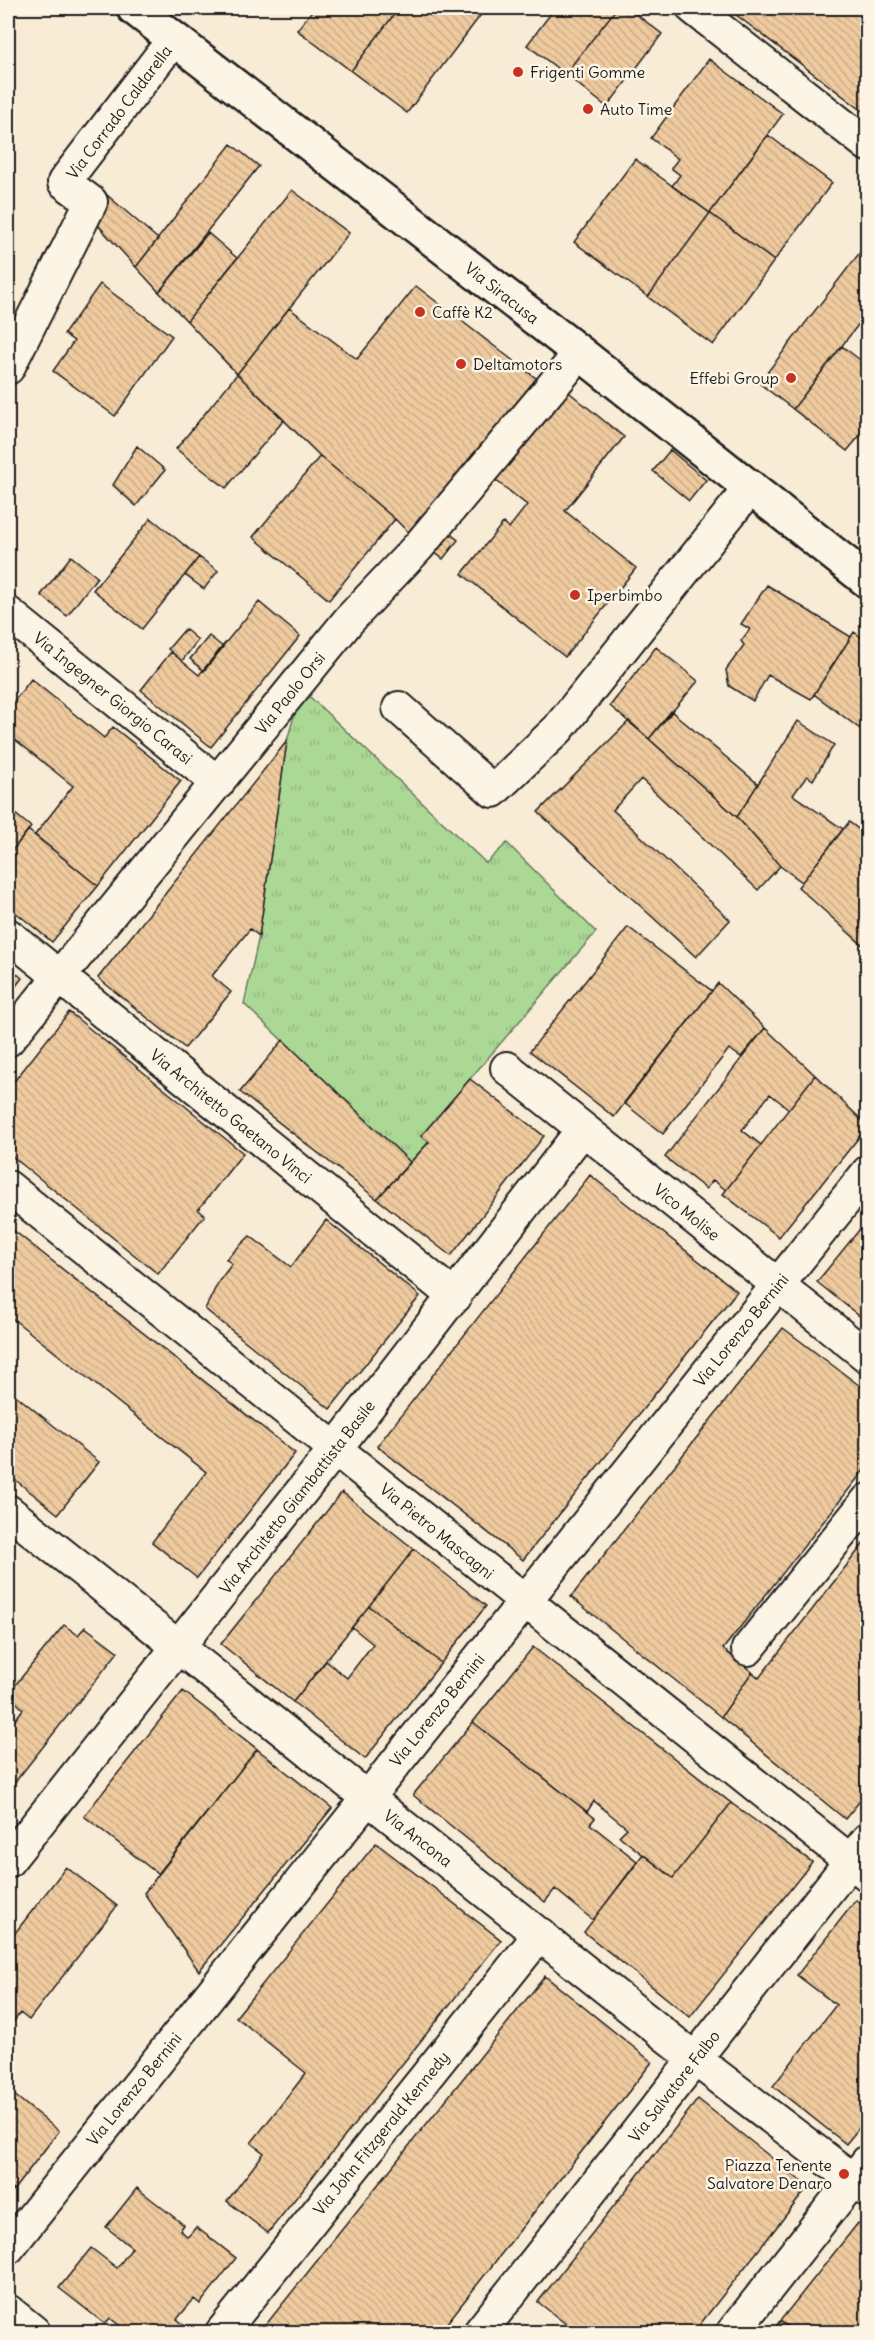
<svg xmlns="http://www.w3.org/2000/svg" width="875" height="2340" font-family="Delius,sans-serif">
<defs>
<pattern id="grass-tufts" width="24" height="20" patternUnits="userSpaceOnUse" patternTransform="scale(1.5)"><rect width="24" height="20" fill="#acd896"/><path d="M3 7l-1-3M5 7V3M7 7l1-3M15 17l-1-3M17 17v-4M19 17l1-3" fill="none" stroke="#93b981"/></pattern>
<pattern id="building-back-hatch" width="6" height="6" patternUnits="userSpaceOnUse" patternTransform="scale(1.5)"><rect width="6" height="6" fill="#efca9f"/><path d="M-1 5l2 2M0 0l6 6M5-1l2 2" fill="none" stroke="#ccad88"/></pattern>
</defs>
<rect width="100%" height="100%" fill="#f9ecd7"/>
<filter id="ink" filterUnits="userSpaceOnUse"><feTurbulence type="fractalNoise" baseFrequency=".0167" numOctaves="2"/><feDisplacementMap in="SourceGraphic" scale="12" xChannelSelector="R" yChannelSelector="G"/><feConvolveMatrix kernelMatrix="1 2 1 2 8 2 1 2 1" color-interpolation-filters="sRGB"/></filter>
<g filter="url(#ink)">
<!-- grass -->
<path fill="url(#grass-tufts)" stroke="#647a59" stroke-width="1.5" d="M309,696L486,863L507,843L596,932L421,1136L429,1142L410,1162L244,1004L259,936L287,741L297,705Z"/>
<!-- building -->
<path fill="url(#building-back-hatch)" stroke="#1c1c1c" stroke-width="1.5" d="M314,8H399L351,71L297,30Z
M399,8H486L407,113L351,71Z
M555,8H617L565,74L527,45Z
M617,8H628L662,34L607,107L565,74Z
M727,8H868V115Z
M709,59L783,114L710,213L672,186L680,175L671,168L678,159L651,138Z
M768,135L832,183L774,261L710,213Z
M231,144L259,166L159,292L136,267Z
M635,159L710,213L648,297L574,242Z
M292,190L349,233L237,374L187,321Z
M107,195L158,239L136,267L95,222Z
M710,213L774,261L713,345L648,297Z
M208,233L237,258L187,321L159,292Z
M868,242V312L793,409L759,383Z
M100,284L172,336L115,416L53,371L74,341L64,334Z
M416,286L537,379L415,539L395,519L320,456L237,374L289,308L357,359Z
M842,346L868,366V426L847,451L793,409Z
M237,374L284,420L226,488L176,449Z
M565,389L624,437L565,511L636,568L565,657L462,574L503,523L509,528L527,505L494,479Z
M137,446L165,470L136,506L113,485Z
M670,450L706,480L689,501L653,471Z
M320,456L395,519L329,600L253,537Z
M151,518L199,557L142,629L93,590Z
M444,529L458,540L443,559L429,548Z
M71,556L97,577L67,616L41,595Z
M199,557L218,571L204,589L185,575Z
M767,585L851,637L811,699L768,675L753,701L729,686L726,670L744,645L741,641L750,629L741,624Z
M259,602L300,636L211,747L141,690L171,652L199,675Z
M185,629L198,640L182,661L168,649Z
M854,632L868,642V735L814,694Z
M209,636L223,647L204,671L190,659Z
M656,647L698,681L649,739L610,706Z
M31,679L104,738L113,727L181,781L98,886L35,835L73,786L8,734V709Z
M671,711L758,784L737,817L649,739Z
M629,721L737,817L780,866L758,890L641,779L613,810L730,920L696,957L538,812Z
M798,721L834,745L813,780L807,776L793,795L843,829L802,882L780,866L737,817Z
M287,741L259,936L250,929L212,976L231,992L185,1048L98,978Z
M8,808L31,827L8,856Z
M849,822L868,836V950L798,887Z
M28,830L98,886L52,942L8,906V856Z
M628,927L712,991L614,1117L530,1051Z
M8,966L22,978L8,996Z
M718,983L765,1028L741,1057L729,1049L663,1134L624,1103Z
M69,1012L243,1153L198,1210L205,1215L158,1274L8,1153V1089Z
M765,1028L815,1075L789,1109L770,1094L742,1130L761,1145L726,1190L713,1180L706,1189L665,1157Z
M283,1040L410,1162L377,1199L240,1092Z
M815,1075L868,1126L779,1237L723,1194Z
M470,1079L544,1136L451,1256L377,1199L429,1142L421,1136Z
M590,1175L737,1291L523,1560L377,1446Z
M868,1219V1323L817,1282Z
M326,1220L420,1296L330,1409L205,1309L219,1281L232,1264L226,1259L250,1236L291,1267Z
M8,1226L295,1453L197,1578L152,1542L206,1472L8,1315Z
M783,1328L868,1392V1465L723,1649L752,1672L721,1717L571,1597Z
M8,1389L99,1462L58,1514L8,1474Z
M342,1492L414,1549L293,1702L221,1644Z
M868,1538V1791L845,1819L721,1717L752,1672L759,1678Z
M414,1549L486,1606L441,1663L369,1606Z
M369,1606L441,1663L365,1759L293,1702L326,1661L347,1678L373,1644L352,1627Z
M64,1625L78,1635L85,1627L118,1652L8,1791V1715L15,1720L23,1709L8,1694Z
M533,1647L731,1803L673,1878L619,1836L627,1828L594,1801L587,1812L473,1722Z
M183,1691L257,1749L158,1874L84,1816Z
M473,1722L595,1818L590,1824L638,1862L593,1920L555,1889L545,1902L413,1795Z
M257,1749L332,1808L199,1971L144,1893Z
M731,1803L812,1862L690,2017L584,1932L643,1854L673,1878Z
M376,1843L501,1940L268,2233L227,2201L264,2153L251,2143L306,2073L236,2017Z
M66,1867L117,1906L29,2020L20,2013L8,2029V1942Z
M856,1900L868,1909V2117L846,2144L773,2086L836,2005L797,1975Z
M545,1976L652,2062L440,2332H260Z
M8,2090L59,2131L8,2197Z
M698,2099L808,2187L694,2332H576L538,2302Z
M137,2188L184,2225L180,2230L188,2237L196,2227L236,2258L200,2304L194,2299L177,2319L183,2324L177,2332H115L120,2326L110,2318L105,2324L59,2288L91,2248L117,2268L132,2248L106,2227Z
M858,2223L868,2230V2332H795L780,2321Z
M780,2321L795,2332H771Z"/>
<g fill="none" stroke-linecap="round" stroke-linejoin="round">
<defs>
<path id="street" d="M693,8L868,145
M8,368L91,202L64,182L173,40
M8,613L218,783
M399,708L493,791L558,729L751,487
M8,935L455,1297
M8,1040L349,620L418,547L580,353
M507,1068L868,1357
M8,1187L868,1875
M8,1511L695,2059L868,2191
M748,1649L868,1500
M8,1861L336,1448L583,1129
M8,2248L868,1172
M8,2311L34,2332
M222,2332L540,1934
M480,2332L868,1839
M733,2332L868,2161"/>
<path id="secondary" d="M134,8L580,353L868,581"/>
</defs>
<!-- street casing -->
<use href="#street" stroke="#1c1c1c" stroke-width="36"/>
<!-- secondary casing -->
<use href="#secondary" stroke="#1c1c1c" stroke-width="38"/>
<!-- street -->
<use href="#street" stroke="#fcf5e5" stroke-width="32"/>
<!-- secondary -->
<use href="#secondary" stroke="#fcf5e5" stroke-width="33"/>
</g>
</g>
<!-- markers -->
<g fill="#c8321e" stroke="#fcf5e5" stroke-width="2">
<circle cx="518" cy="72" r="6"/>
<circle cx="588" cy="109" r="6"/>
<circle cx="420" cy="312" r="6"/>
<circle cx="461" cy="364" r="6"/>
<circle cx="791" cy="378" r="6"/>
<circle cx="575" cy="595" r="6"/>
<circle cx="844" cy="2174" r="6"/>
</g>
<g text-anchor="middle" dominant-baseline="central" stroke-width="5" stroke-linejoin="round" paint-order="stroke">
<!-- poi labels -->
<g font-size="16" fill="#1c1c1c" stroke="#fcf5e5" text-anchor="start">
<text x="530" y="72">Frigenti Gomme</text>
<text x="600" y="109">Auto Time</text>
<text x="432" y="312">Caffè K2</text>
<text x="473" y="364">Deltamotors</text>
<text x="779" y="378" text-anchor="end">Effebi Group</text>
<text x="587" y="595">Iperbimbo</text>
<text x="832" y="2165" text-anchor="end">Piazza Tenente<tspan x="832" dy="18">Salvatore Denaro</tspan></text>
</g>
<!-- street labels -->
<g font-size="16" fill="#1c1c1c" stroke="#fcf5e5">
<text transform="translate(119 112) rotate(-53)">Via Corrado Caldarella</text>
<text transform="translate(502 293) rotate(38)">Via Siracusa</text>
<text transform="translate(290 693) rotate(-51)">Via Paolo Orsi</text>
<text transform="translate(113 698) rotate(39)">Via Ingegner Giorgio Carasi</text>
<text transform="translate(231 1116) rotate(39)">Via Architetto Gaetano Vinci</text>
<text transform="translate(687 1212) rotate(39)">Vico Molise</text>
<text transform="translate(741 1330) rotate(-51)">Via Lorenzo Bernini</text>
<text transform="translate(297 1497) rotate(-52)">Via Architetto Giambattista Basile</text>
<text transform="translate(437 1531) rotate(39)">Via Pietro Mascagni</text>
<text transform="translate(437 1710) rotate(-51)">Via Lorenzo Bernini</text>
<text transform="translate(418 1838) rotate(38)">Via Ancona</text>
<text transform="translate(674 2086) rotate(-52)">Via Salvatore Falbo</text>
<text transform="translate(134 2089) rotate(-51)">Via Lorenzo Bernini</text>
<text transform="translate(381 2133) rotate(-51)">Via John Fitzgerald Kennedy</text>
</g>
</g>
<!-- margin -->
<rect width="875" height="2340" fill="none" stroke="#fcf5e5" stroke-width="30"/>
<rect x="15" y="15" width="845" height="2310" fill="none" stroke="#1c1c1c" stroke-width="2" filter="url(#ink)"/>
</svg>
